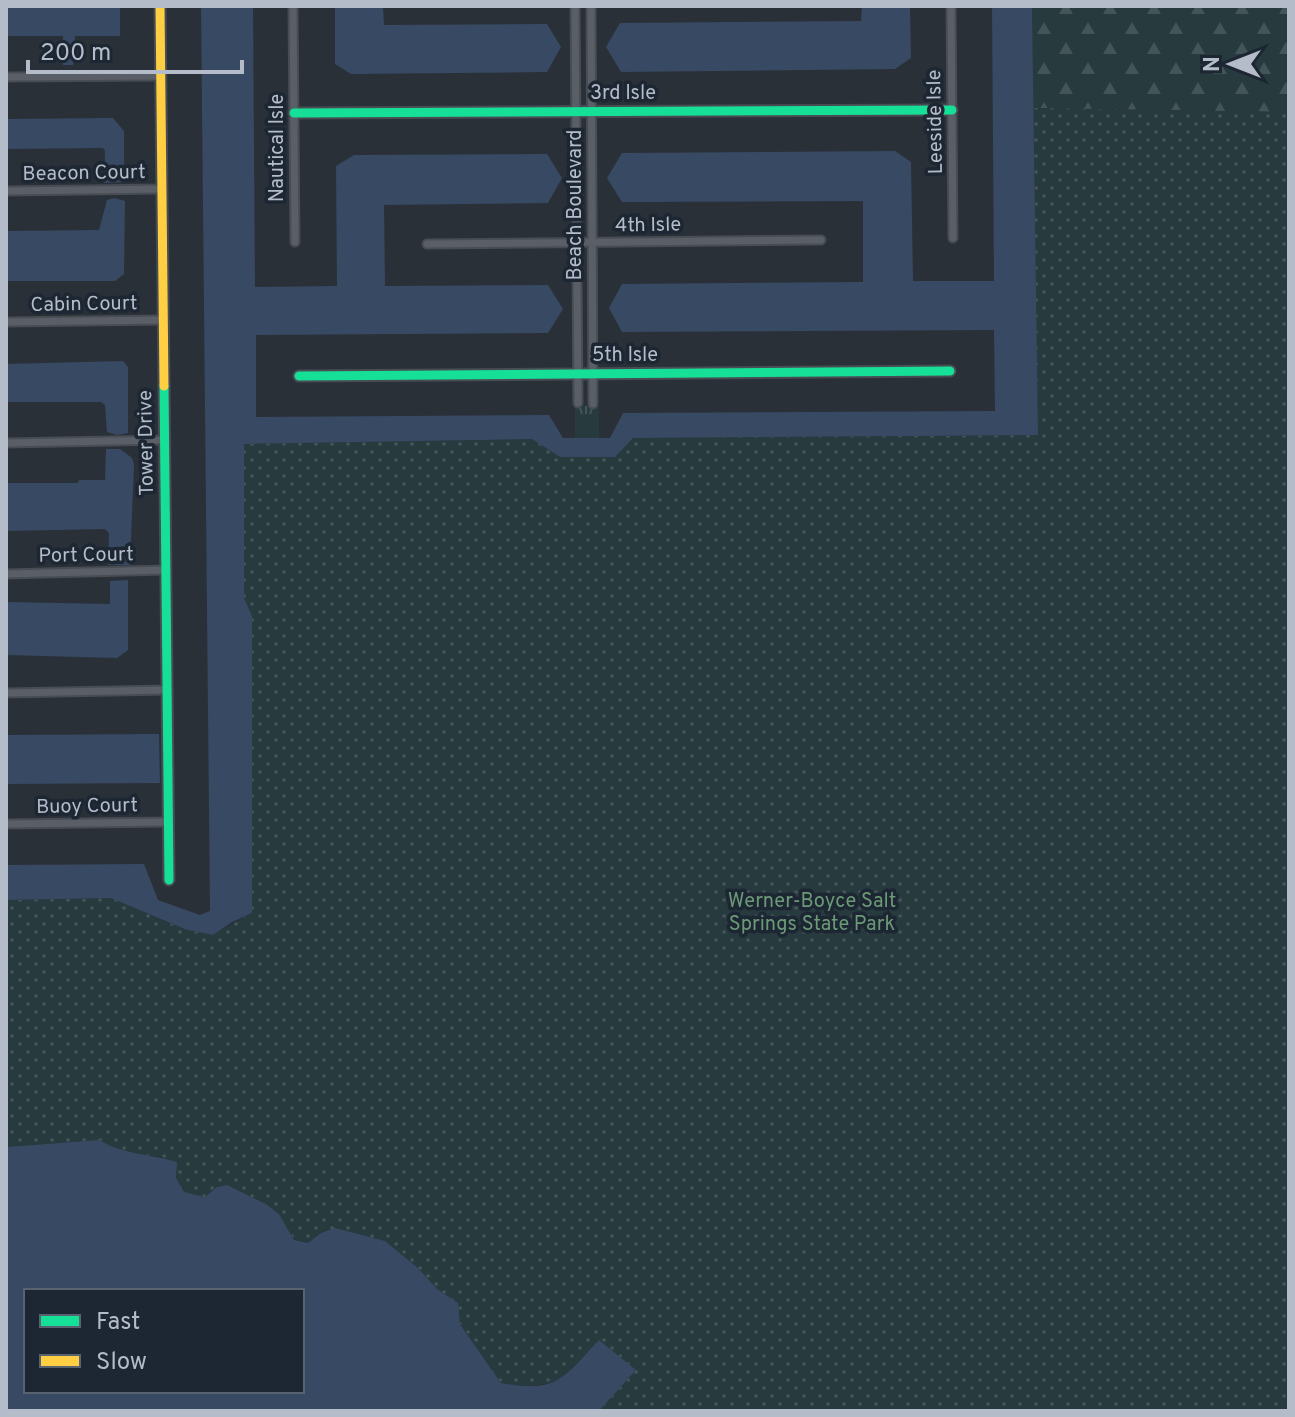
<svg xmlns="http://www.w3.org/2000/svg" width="1295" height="1417" font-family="Overpass,sans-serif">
<defs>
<pattern id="grass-tufts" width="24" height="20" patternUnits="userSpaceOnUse" patternTransform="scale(2)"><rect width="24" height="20" fill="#273a3e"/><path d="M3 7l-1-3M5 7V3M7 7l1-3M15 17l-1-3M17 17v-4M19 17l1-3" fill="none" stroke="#445559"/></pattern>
<pattern id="forest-firs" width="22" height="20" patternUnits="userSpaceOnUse" patternTransform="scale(2)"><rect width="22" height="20" fill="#273a3e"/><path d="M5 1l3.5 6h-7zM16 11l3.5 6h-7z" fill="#445559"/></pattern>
<pattern id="park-dots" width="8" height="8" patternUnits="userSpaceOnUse" patternTransform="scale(2)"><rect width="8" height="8" fill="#273a3e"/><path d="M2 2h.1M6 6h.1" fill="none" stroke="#445559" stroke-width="1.8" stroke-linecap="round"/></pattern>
</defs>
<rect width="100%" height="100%" fill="#2a3038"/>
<!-- grass -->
<path fill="url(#grass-tufts)" d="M575,406H599V438H575Z"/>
<!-- forest -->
<path fill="url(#forest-firs)" d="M1032,6H1289V112L1033,108Z"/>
<!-- park -->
<path fill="url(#park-dots)" d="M1033,108L1289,112V1411H599L636,1370L599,1340L560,1381L527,1387L501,1383L460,1323L457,1303L437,1289L418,1268L385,1241L321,1233L308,1243L294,1239L279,1214L265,1204L227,1185L217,1187L205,1197L183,1192L163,1157L128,1153L99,1140L6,1147V900L111,898L186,930L212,935L252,913V616L244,598V444L532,439L560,457H615L632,438L1038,435Z"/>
<!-- water -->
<path fill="#384963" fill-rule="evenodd" d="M6,6H120V36H75L73,65H63V36H6Z
M201,6H253L255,287L337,286L336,166L354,155L547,154L562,178L548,203L384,205L385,286L548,285L563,309L548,333L256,335V417L549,415L563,438H610L623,413L995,411L994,330L622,332L609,308L622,284L863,282V201L622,202L607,178L622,153L895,151L911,162L913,281H994L992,6H1032L1038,435L633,438L615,457H560L532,439L244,444V598L252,616V913L232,922L213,935L187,930L111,898L6,900V865L144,864L158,900L200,915L210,911Z
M335,6H383L384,25L547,24L561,47L547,72L351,74L335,64Z
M862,6H910L911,58L895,69L621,72L606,47L620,23L861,21Z
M113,118L124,131V182L104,183L105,151L103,148L6,149V119Z
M114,198L125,201L124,274L115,281H6V231L99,230L107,200Z
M123,361L128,367V433L117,435L107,432L105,405L101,402H6V364Z
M106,449H120L132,458L134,464L130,565H108L109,533L105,529L6,531V483H78L79,480H105Z
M128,580V650L117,658L6,655V602L110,604V581Z
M159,734L160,783L6,784V735Z
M99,1140C128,1156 148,1153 177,1162L176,1178L184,1192L205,1197L217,1187L227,1185L266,1204L279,1214L294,1240L308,1243L321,1233L335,1228L385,1241L418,1268L437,1289L458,1303L460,1324L501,1383C558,1393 562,1379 599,1340L636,1370L599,1411H6V1147ZM26,1291H302V1391H26Z"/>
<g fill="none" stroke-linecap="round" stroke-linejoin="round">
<defs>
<path id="street" d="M293,6L295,242
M575,6L578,403
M591,6L593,404
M951,6L953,238
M6,77L161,76
M6,191L162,189
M427,244L821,240
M6,322L163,320
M6,443L165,440
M6,574L166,570
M6,693L167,690
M6,824L169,822"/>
<path id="fast" d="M294,113L952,110
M299,376L950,371
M164,386L169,880"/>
<path id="slow" d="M160,6L164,386"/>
</defs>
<!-- street casing -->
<use href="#street" stroke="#484c53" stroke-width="11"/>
<!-- fast casing -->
<use href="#fast" stroke="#484c53" stroke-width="13"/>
<!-- slow casing -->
<use href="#slow" stroke="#484c53" stroke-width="13"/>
<!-- street -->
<use href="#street" stroke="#5a5e66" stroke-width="7"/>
<!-- fast -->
<use href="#fast" stroke="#16e098" stroke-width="9"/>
<!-- slow -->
<use href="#slow" stroke="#ffcf43" stroke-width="9"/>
</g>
<g text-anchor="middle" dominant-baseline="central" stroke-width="7" stroke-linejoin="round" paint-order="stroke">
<!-- street labels -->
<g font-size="20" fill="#b4bcc9" stroke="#1d2633">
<text x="623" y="94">3rd Isle</text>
<text transform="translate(936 122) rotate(-91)">Leeside Isle</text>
<text transform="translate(278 148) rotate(-90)">Nautical Isle</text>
<text transform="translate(84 174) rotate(-1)">Beacon Court</text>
<text transform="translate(576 205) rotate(-90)">Beach Boulevard</text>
<text transform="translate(648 226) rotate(-1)">4th Isle</text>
<text transform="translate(84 305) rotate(-1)">Cabin Court</text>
<text x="625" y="356">5th Isle</text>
<text transform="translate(147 443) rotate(-91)">Tower Drive</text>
<text transform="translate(86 556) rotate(-1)">Port Court</text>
<text transform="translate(87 807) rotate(-1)">Buoy Court</text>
</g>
<!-- park labels -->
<g font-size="20" fill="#6b9a76" stroke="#1d2633">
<text x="812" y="902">Werner-Boyce Salt<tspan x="812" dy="23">Springs State Park</tspan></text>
</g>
</g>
<!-- border -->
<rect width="1295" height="1417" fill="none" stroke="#b4bcc9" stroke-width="16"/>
<!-- legend -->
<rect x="24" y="1289" width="280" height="104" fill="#1d2633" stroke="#59626f" stroke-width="2"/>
<rect x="40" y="1315" width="40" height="12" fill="#16e098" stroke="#59626f" stroke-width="2"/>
<text x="96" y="1329" font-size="24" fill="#b4bcc9">Fast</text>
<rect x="40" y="1355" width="40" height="12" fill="#ffcf43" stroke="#59626f" stroke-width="2"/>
<text x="96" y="1369" font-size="24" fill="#b4bcc9">Slow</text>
<!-- north arrow -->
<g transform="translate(1231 64) rotate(270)" stroke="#1d2633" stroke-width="6" paint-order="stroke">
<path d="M0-6L14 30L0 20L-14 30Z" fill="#b4bcc9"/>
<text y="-12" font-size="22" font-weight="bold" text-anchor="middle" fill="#b4bcc9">N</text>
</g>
<!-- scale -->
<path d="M28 60v12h214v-12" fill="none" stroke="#b4bcc9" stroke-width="4"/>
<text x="40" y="60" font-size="24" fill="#b4bcc9" stroke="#1d2633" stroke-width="6" paint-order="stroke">200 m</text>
</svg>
